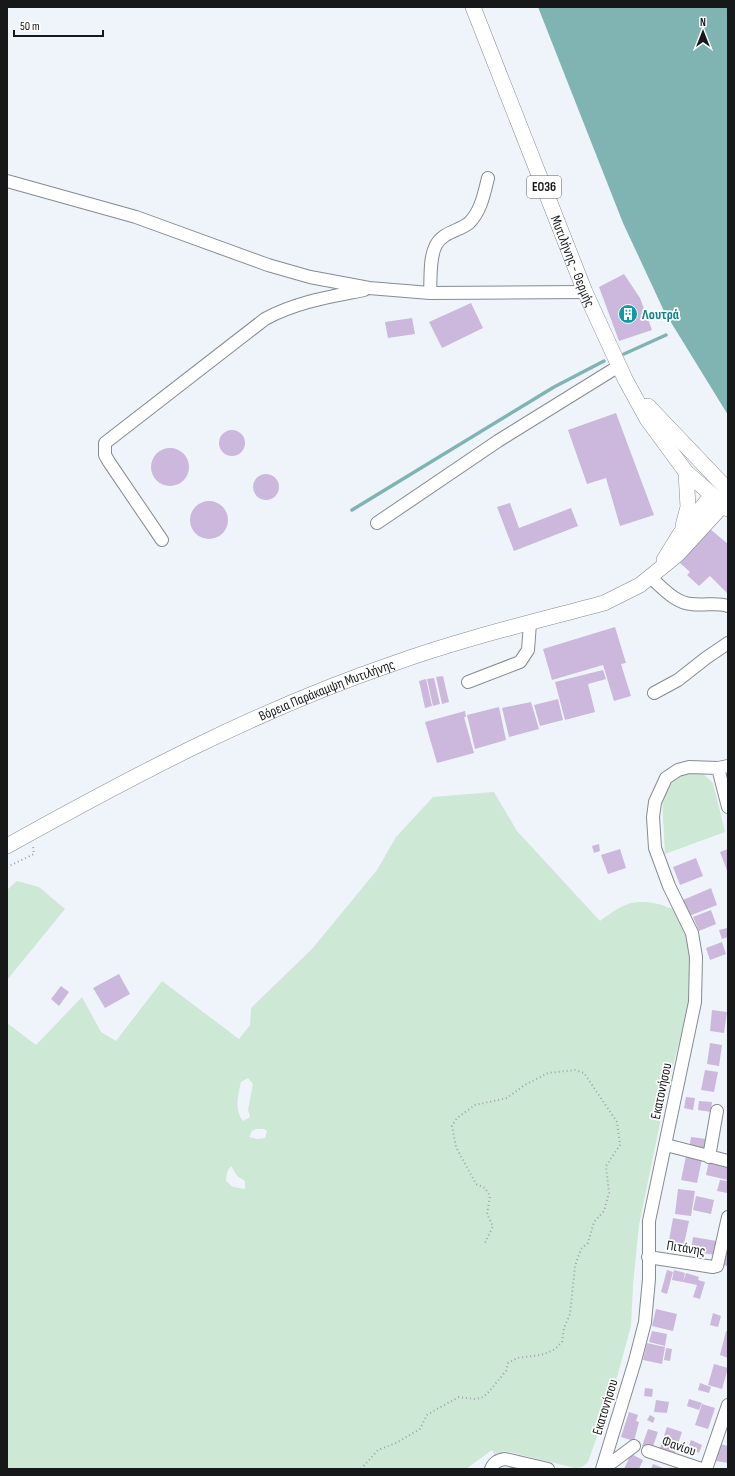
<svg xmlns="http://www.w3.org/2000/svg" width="735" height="1476" font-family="'Sofia Sans Condensed',sans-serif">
<rect width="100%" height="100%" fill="#eff4fa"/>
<!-- green -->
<path fill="#cde8d5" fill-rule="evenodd" d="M699,770L713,783L725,832L665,854L662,797L673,777Z
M494,792L517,831L600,921C620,906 631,898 658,904C665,905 668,909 675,909L687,938L691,967L690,998L665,1099L639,1225L633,1285L631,1326L614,1388L588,1462L582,1467L575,1468L505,1451L494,1454L492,1450L466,1469H7V1023L36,1045L82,997L101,1032L116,1041L162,981L239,1039L250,1025L251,1008L312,949L377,870L396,837L433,797ZM248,1078L253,1084L248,1110L250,1117L243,1121C234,1110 238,1095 241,1082ZM256,1129H264L267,1131L265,1138L257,1139L249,1137L252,1131ZM231,1166L237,1176L245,1181V1189L233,1187L226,1181L227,1172Z
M17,881L39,887L65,909L7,980V890Z"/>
<!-- water -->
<path fill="#80b4b3" d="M538,7H728V415L664,311L623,223Z"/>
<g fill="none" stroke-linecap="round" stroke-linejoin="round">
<!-- stream -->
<path stroke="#80b4b3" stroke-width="3.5" d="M624,354L666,335
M352,510L554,387L604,361"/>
</g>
<!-- building -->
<path fill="#cbb8dc" d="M624,274L640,298L652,330L619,341L599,287Z
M471,303L483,328L442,348L429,322Z
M412,318L415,334L388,338L385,322Z
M616,413L654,515L620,526L606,478L587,484L568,430Z
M219 443a13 13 0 1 1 26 0a13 13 0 1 1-26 0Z
M151 467a19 19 0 1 1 38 0a19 19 0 1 1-38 0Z
M253 487a13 13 0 1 1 26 0a13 13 0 1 1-26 0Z
M190 520a19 19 0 1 1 38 0a19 19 0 1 1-38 0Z
M510,503L519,528L571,508L578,526L514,551L497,507Z
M710,529L728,544V594L710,576L699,586L687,575L690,572L680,563Z
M615,627L626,663L621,664L631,696L614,701L603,665L552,680L543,649Z
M603,670L606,679L588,684L595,712L565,720L555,682Z
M443,676L449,702L442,704L436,677Z
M434,678L440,704L433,706L427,679Z
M426,679L432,706L425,708L419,681Z
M558,699L563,720L540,726L534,705Z
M531,702L539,729L509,737L502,708Z
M499,707L506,740L475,749L467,715Z
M465,711L466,717H464L474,753L437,763L425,722Z
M599,844L600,851L594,853L592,846Z
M620,849L626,868L608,874L601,855Z
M728,849V873L720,852Z
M696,858L703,876L680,885L673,867Z
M711,888L717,905L689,916L683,900Z
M711,910L716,924L699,931L693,917Z
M727,928L728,937L722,939L719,930Z
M722,942L726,954L710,960L706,948Z
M119,974L130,994L105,1008L93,988Z
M61,986L69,992L59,1006L51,999Z
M712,1010L727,1012L724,1033L710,1031Z
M710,1043L722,1045L719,1066L707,1064Z
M705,1070L718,1072L714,1092L701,1090Z
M686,1097L695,1098L693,1110L684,1108Z
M699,1101L712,1102L711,1112L698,1110Z
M691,1137L706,1139L705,1151L689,1149Z
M686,1156L702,1159L697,1183L681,1180Z
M709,1161L728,1166V1180L706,1175Z
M720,1180L728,1181L727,1193L717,1191Z
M678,1189L695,1191L691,1216L675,1214Z
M696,1196L714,1200L711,1214L693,1210Z
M673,1218L689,1221L683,1249L668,1246Z
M693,1237L717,1241L715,1255L691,1251Z
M725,1247H728V1266L722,1265Z
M667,1270L673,1272L667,1294L661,1292Z
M674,1270L685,1273L683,1282L672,1280Z
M686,1273L699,1277L698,1280L705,1282L700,1299L693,1297L697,1285L683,1282Z
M656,1309L677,1314L673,1331L652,1326Z
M713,1313L721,1316L718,1327L710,1325Z
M652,1331L667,1334L665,1346L649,1342Z
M726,1331L728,1332V1358L720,1355Z
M647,1343L665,1347L662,1364L643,1360Z
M666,1348L672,1349L670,1361L664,1360Z
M714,1364L728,1368L722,1389L708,1385Z
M700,1383L711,1387L709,1393L698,1390Z
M645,1388L653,1389L652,1397L644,1396Z
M689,1399L702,1403L699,1410L687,1406Z
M656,1400L669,1402L667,1413L654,1412Z
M702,1404L715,1408L708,1429L695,1425Z
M629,1412L638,1415L636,1421L639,1422L634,1441L621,1437Z
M650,1415L655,1418L653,1423L647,1420Z
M667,1427L682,1432L675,1453L660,1448Z
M648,1429L658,1432L652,1449L642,1446Z
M691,1440L702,1445L699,1453L688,1448Z
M720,1444L728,1446V1463L716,1461Z
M631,1454L643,1460L639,1469H624Z
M653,1464L665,1469H651Z"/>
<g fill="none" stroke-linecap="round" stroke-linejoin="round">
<defs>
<path id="minor" d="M7,181L136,217L268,265L310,277L369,288L430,293L585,292
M430,293C431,279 429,258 436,245C443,232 459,231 469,223C481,211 484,194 488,178
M377,523L498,441L619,366
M162,540L109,462L105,455V443L265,319C296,302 329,297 364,290
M650,577C662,587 675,603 691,604C704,606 716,602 728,606
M468,682L520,662L528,650L530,623
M654,693L678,680L706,658L728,643
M718,768L728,807
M666,1145L728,1161
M709,1157L717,1111
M648,1257L713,1267L717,1266L728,1217
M648,1451L701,1469
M491,1469C494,1462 498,1460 505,1459L548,1469
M602,1469L635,1361L645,1322L649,1279V1221L695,1002L696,957L692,933L669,886L655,848L653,817L655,802L666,778L678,770L689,767L718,768L728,766
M603,1469L634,1446
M706,1469L728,1405"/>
<g id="major">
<path id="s1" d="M473,7L585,292L625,379L647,419L686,472L728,509"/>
<path d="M648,406L728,490"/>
<path d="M683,526L688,507L686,472"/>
<path d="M664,560L680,534L712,495"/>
<path id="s2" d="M7,846C131,777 257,710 392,664C461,639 533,622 604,603L640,585L677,555L723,505L728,490"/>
</g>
</defs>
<!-- minor casing -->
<use href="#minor" stroke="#868b90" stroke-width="14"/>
<!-- major casing -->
<use href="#major" stroke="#868b90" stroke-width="16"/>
<!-- path -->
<path stroke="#a0a4a9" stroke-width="2" stroke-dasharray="1 3" stroke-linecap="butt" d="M7,867L34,854L33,846
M361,1469L378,1450L396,1443L420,1429L427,1415L437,1409L459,1397L474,1399L481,1398L487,1394L506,1371L508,1363L517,1358L541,1355L549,1352L555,1349L562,1342L564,1328L570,1314L575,1266L581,1249L588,1243L594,1222L604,1211L609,1193L606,1166L620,1145L617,1122L584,1073L575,1070L548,1073L523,1086L507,1098L475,1105L457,1118L452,1126L456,1147L476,1184L485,1188L490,1196L487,1214L493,1226L485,1243"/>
<!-- minor -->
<use href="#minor" stroke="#fff" stroke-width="12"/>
<!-- major -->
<use href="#major" stroke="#fff" stroke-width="15"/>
</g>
<!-- icons -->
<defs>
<symbol id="building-disc" viewBox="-11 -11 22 22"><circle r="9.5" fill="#0f9aa8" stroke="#fff"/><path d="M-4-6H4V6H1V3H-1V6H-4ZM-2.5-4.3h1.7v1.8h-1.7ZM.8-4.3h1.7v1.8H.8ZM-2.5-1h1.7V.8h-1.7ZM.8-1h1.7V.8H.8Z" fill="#fff"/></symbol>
</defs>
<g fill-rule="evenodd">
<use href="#building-disc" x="617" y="303" width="22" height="22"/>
</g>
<g text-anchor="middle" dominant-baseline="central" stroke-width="3.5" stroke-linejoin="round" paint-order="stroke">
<!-- shield labels -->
<rect fill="#fff" stroke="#5c5d5f" stroke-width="1" x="527" y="176" width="34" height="22" rx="3"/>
<g font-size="13" font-weight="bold" fill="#16181a">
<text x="544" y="187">ΕΟ36</text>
</g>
<!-- street labels -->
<g font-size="14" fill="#16181a" stroke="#fff">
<text stroke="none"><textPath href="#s1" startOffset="273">Μυτιλήνης - Θερμής</textPath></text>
<text stroke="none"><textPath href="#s2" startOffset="356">Βόρεια Παράκαμψη Μυτιλήνης</textPath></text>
<text transform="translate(661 1091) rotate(-78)">Εκατονήσου</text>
<text transform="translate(686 1248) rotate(9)">Πιτάνης</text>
<text transform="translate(605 1407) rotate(-73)">Εκατονήσου</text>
<text transform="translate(679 1446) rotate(19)">Φανίου</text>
</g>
<!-- culture labels -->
<g font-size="14" font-weight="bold" fill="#0d838f" stroke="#fff" text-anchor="start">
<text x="642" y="314">Λουτρά</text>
</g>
</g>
<!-- border -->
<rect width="735" height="1476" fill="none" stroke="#16181a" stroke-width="16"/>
<!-- north arrow -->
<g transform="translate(703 32)" stroke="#ffffff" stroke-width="3" paint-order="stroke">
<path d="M0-3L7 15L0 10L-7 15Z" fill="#16181a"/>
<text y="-6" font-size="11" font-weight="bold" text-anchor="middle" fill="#16181a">N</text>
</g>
<!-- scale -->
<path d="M14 30v6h89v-6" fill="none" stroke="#16181a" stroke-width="2"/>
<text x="20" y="30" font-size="12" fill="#16181a" stroke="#ffffff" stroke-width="3" paint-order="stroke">50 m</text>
</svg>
